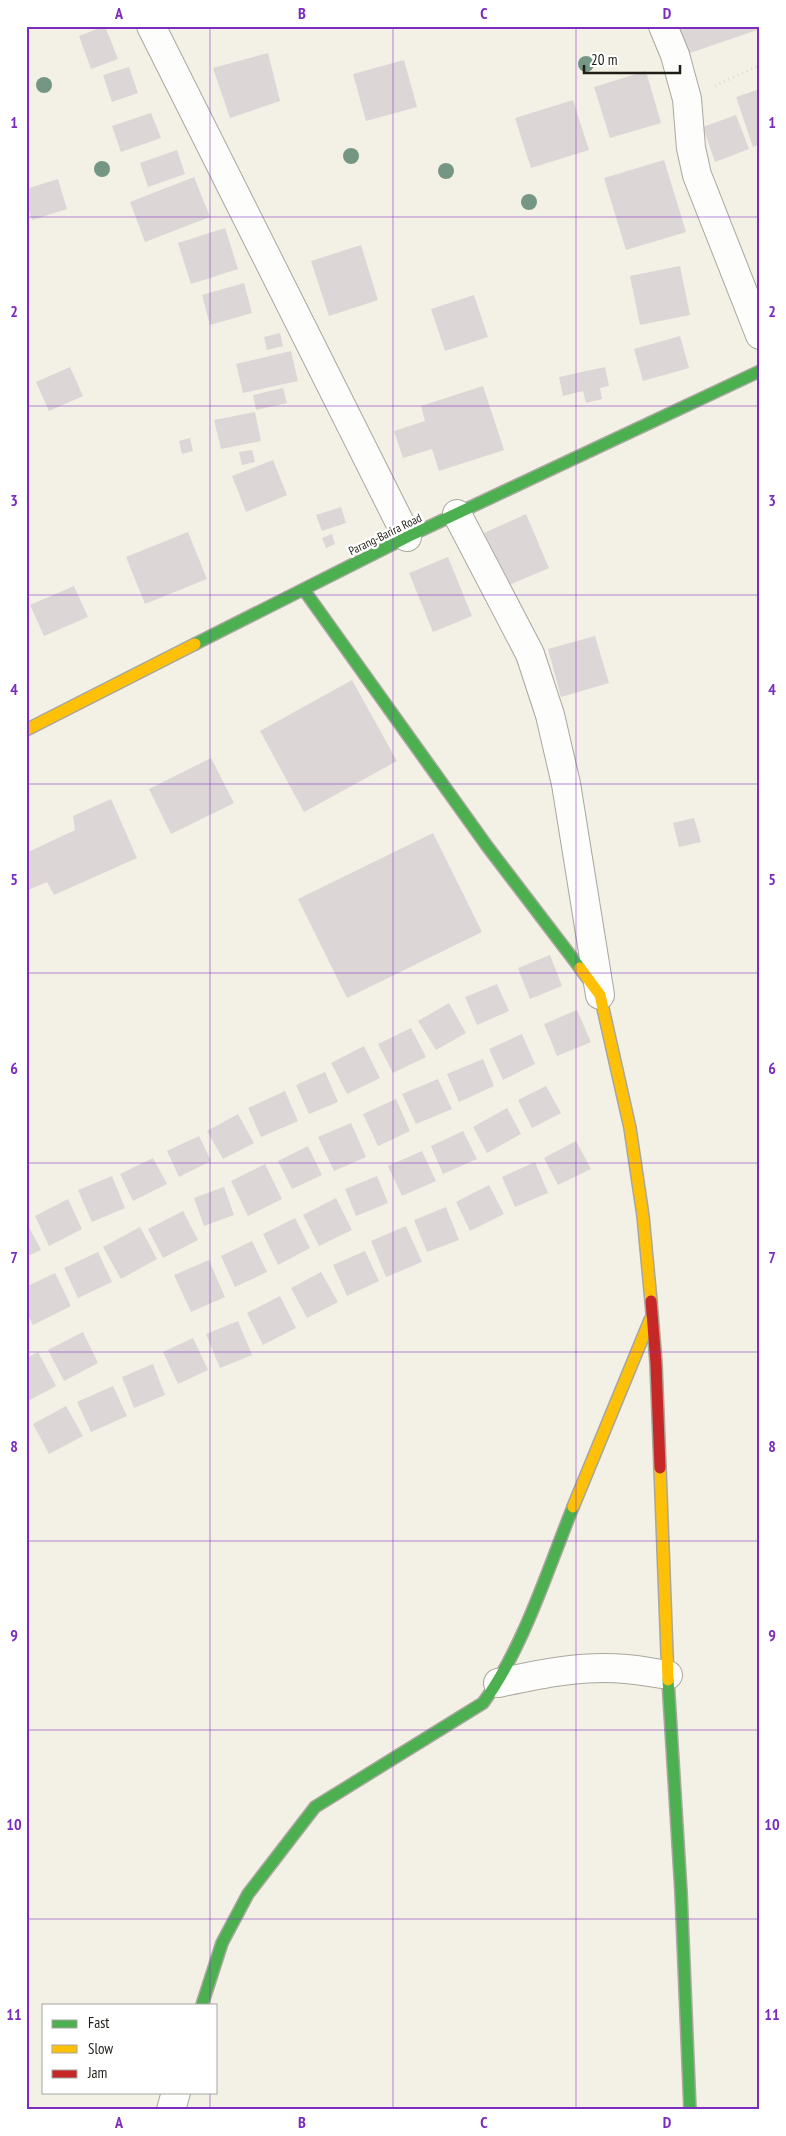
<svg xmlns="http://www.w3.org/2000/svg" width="786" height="2136" font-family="'PT Sans Narrow',sans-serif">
<rect width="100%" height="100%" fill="#f3f0e5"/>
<!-- building -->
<path fill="#dcd6d7" d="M105,26L118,59L91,69L79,36Z
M674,26H760V29L684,55Z
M268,53L280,101L230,118L213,68Z
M404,60L417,107L366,121L353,74Z
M129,67L138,93L112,102L103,75Z
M646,71L661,123L610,138L594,87Z
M760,89V144L753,147L736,97Z
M573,100L589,150L531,168L515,118Z
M151,113L161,138L121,152L112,126Z
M736,115L749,149L715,162L703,127Z
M177,150L185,174L148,187L140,163Z
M664,160L686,232L626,250L604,178Z
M194,177L210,217L145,242L130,202Z
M58,179L67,209L32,220L26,198V189Z
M225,228L238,269L191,284L178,243Z
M361,245L378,300L329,316L311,261Z
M680,266L690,315L640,325L630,276Z
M244,283L252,313L210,325L202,295Z
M474,295L488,337L445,351L431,309Z
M280,333L283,346L267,350L264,337Z
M680,336L689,368L643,381L634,349Z
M291,351L298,381L243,393L236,364Z
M70,367L83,396L49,411L36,382Z
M605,367L609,386L600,388L602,399L586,403L583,391L563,396L559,377Z
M483,386L504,450L439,471L432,449L403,458L394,431L425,421L421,406Z
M283,388L287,403L256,410L253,395Z
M255,412L261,441L221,449L214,420Z
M190,438L193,451L182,454L179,441Z
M252,450L255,462L242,465L239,452Z
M273,460L287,495L246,512L232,476Z
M341,507L346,523L322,531L316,515Z
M526,514L549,568L507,586L484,533Z
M188,532L207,579L145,604L126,557Z
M332,534L335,544L326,548L322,538Z
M448,557L472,616L433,632L409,573Z
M74,586L88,617L44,636L30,605Z
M595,636L609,683L561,697L548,649Z
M352,680L397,761L304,812L260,731Z
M211,758L234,803L171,834L149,789Z
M111,799L137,858L54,895L47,882L26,891V853L75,830L73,816Z
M694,818L701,842L679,847L673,823Z
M433,833L482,932L347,998L298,899Z
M550,955L562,986L530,999L518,968Z
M497,984L509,1011L477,1025L465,997Z
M449,1003L466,1033L436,1050L418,1021Z
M577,1010L591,1042L557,1056L544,1024Z
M411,1028L426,1057L393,1073L378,1044Z
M522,1034L535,1064L503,1080L489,1049Z
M364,1046L380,1078L347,1094L331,1063Z
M483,1059L494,1086L459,1102L447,1074Z
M325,1072L338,1102L309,1114L296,1085Z
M438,1079L452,1109L416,1124L402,1094Z
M546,1086L561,1113L532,1128L518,1100Z
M285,1091L298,1121L261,1137L248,1108Z
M396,1099L410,1131L378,1146L363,1114Z
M507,1108L521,1134L487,1153L473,1127Z
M238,1114L254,1143L223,1159L207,1131Z
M351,1123L366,1157L334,1171L318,1137Z
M463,1131L477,1159L443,1174L431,1146Z
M199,1136L211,1161L179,1177L167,1151Z
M576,1141L591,1169L558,1185L544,1158Z
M308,1146L322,1175L292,1189L278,1161Z
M422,1151L436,1181L402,1196L388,1166Z
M153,1158L167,1184L133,1201L120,1174Z
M535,1162L548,1193L515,1207L502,1177Z
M265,1164L282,1199L248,1216L231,1181Z
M112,1176L125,1208L92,1222L78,1190Z
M377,1176L388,1203L356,1216L345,1189Z
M489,1185L504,1214L470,1231L456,1202Z
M224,1187L234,1215L204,1226L194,1198Z
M336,1198L352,1230L319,1246L303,1215Z
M68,1199L82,1229L49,1246L35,1216Z
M446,1207L459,1240L427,1252L414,1220Z
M183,1211L198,1240L163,1258L148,1229Z
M295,1218L310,1248L278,1265L263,1234Z
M26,1221L41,1250L26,1257Z
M406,1226L422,1262L386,1277L371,1241Z
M140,1227L157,1259L121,1279L103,1247Z
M252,1241L267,1272L235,1287L221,1256Z
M365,1251L379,1281L347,1296L333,1265Z
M98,1252L112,1282L78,1298L64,1268Z
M209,1260L225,1297L191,1312L174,1275Z
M321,1272L338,1302L307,1318L291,1288Z
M55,1273L71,1306L33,1325L26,1311V1287Z
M280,1296L296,1328L263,1345L247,1313Z
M238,1321L252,1355L220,1368L206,1334Z
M83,1332L98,1363L64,1381L48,1350Z
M193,1338L208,1370L178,1384L163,1352Z
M38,1352L56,1386L26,1402V1358Z
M153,1364L165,1395L134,1408L122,1377Z
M113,1386L127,1416L91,1432L77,1402Z
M66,1406L83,1436L49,1454L33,1424Z"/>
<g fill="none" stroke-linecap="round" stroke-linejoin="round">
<defs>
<path id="street" d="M151,26L407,537
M663,26L675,55L687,99L691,148L697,175L760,335
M457,514L530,654L550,715L566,784L600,995
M498,1683C540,1674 582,1665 626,1669C640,1670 654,1673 668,1675
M171,2110L176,2092"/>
<path id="fast" d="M304,590L487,846L580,968
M195,644L407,537L760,371
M668,1680L681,1892L690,2110
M202,2005L222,1943L248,1894L315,1807L483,1703C522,1651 548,1569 573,1507"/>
<path id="slow" d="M26,730L195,644
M580,968L600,995L630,1128L643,1216L651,1301
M660,1468L668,1680
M573,1507L650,1320"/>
<path id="jam" d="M651,1301L656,1363L660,1468"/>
</defs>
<!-- street casing -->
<use href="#street" stroke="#a9a79e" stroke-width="30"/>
<!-- fast casing -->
<use href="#fast" stroke="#a9a79e" stroke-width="14"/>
<!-- slow casing -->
<use href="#slow" stroke="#a9a79e" stroke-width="14"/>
<!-- jam casing -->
<use href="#jam" stroke="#a9a79e" stroke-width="14"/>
<!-- path -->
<path stroke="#dbdad7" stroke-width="3" stroke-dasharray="1 4" stroke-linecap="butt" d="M715,86L760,65"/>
<!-- street -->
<use href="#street" stroke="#fdfdfb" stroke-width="28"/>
<!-- fast -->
<use href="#fast" stroke="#4caf50" stroke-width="11"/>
<!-- slow -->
<use href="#slow" stroke="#ffc107" stroke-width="11"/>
<!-- jam -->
<use href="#jam" stroke="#c62828" stroke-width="11"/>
</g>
<!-- trees -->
<g fill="#769685">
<circle cx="586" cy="64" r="8"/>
<circle cx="44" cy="85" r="8"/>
<circle cx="351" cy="156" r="8"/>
<circle cx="102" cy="169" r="8"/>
<circle cx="446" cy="171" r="8"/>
<circle cx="529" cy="202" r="8"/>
</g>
<!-- grid -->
<path fill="none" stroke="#7b2cbf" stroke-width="1" stroke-opacity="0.55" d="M210,26V2005M393,26V2110M576,26V2110M26,217H760M26,406H760M26,595H760M26,784H760M26,973H760M26,1163H760M26,1352H760M26,1541H760M26,1730H760M26,1919H760M210,2092V2110"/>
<g text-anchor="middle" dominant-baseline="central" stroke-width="5" stroke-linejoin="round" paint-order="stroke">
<!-- street labels -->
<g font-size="12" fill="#1f1d16" stroke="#fff">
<text transform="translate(385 534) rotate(-26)">Parang-Barira Road</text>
</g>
</g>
<!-- border -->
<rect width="786" height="2136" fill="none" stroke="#ffffff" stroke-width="55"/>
<!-- legend -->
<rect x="42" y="2004" width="175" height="90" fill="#ffffff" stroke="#a5a5a2"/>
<rect x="52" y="2020" width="25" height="8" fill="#4caf50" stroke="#a5a5a2"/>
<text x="88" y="2028" font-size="15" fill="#1f1d16">Fast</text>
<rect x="52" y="2045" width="25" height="8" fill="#ffc107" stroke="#a5a5a2"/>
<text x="88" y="2054" font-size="15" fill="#1f1d16">Slow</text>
<rect x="52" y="2070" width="25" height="8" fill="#c62828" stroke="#a5a5a2"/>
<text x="88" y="2078" font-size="15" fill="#1f1d16">Jam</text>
<!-- scale -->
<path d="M584 65v8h96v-8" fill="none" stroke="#1f1d16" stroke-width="2.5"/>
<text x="591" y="65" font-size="15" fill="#1f1d16" stroke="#ffffff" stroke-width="4" paint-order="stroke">20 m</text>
<rect x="28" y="28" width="730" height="2080" fill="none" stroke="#7b2cbf" stroke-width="2"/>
<g font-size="16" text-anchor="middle" font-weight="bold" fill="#7b2cbf">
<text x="119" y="19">A</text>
<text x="302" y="19">B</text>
<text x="484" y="19">C</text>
<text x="667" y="19">D</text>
<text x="14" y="128">1</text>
<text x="772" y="128">1</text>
<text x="14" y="317">2</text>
<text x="772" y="317">2</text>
<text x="14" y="506">3</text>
<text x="772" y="506">3</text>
<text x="14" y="695">4</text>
<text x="772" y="695">4</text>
<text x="14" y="885">5</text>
<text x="772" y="885">5</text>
<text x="14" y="1074">6</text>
<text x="772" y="1074">6</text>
<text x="14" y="1263">7</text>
<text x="772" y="1263">7</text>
<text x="14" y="1452">8</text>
<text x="772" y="1452">8</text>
<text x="14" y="1641">9</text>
<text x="772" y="1641">9</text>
<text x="14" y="1830">10</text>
<text x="772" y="1830">10</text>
<text x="14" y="2020">11</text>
<text x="772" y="2020">11</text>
<text x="119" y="2128">A</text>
<text x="302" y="2128">B</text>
<text x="484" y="2128">C</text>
<text x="667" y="2128">D</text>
</g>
</svg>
